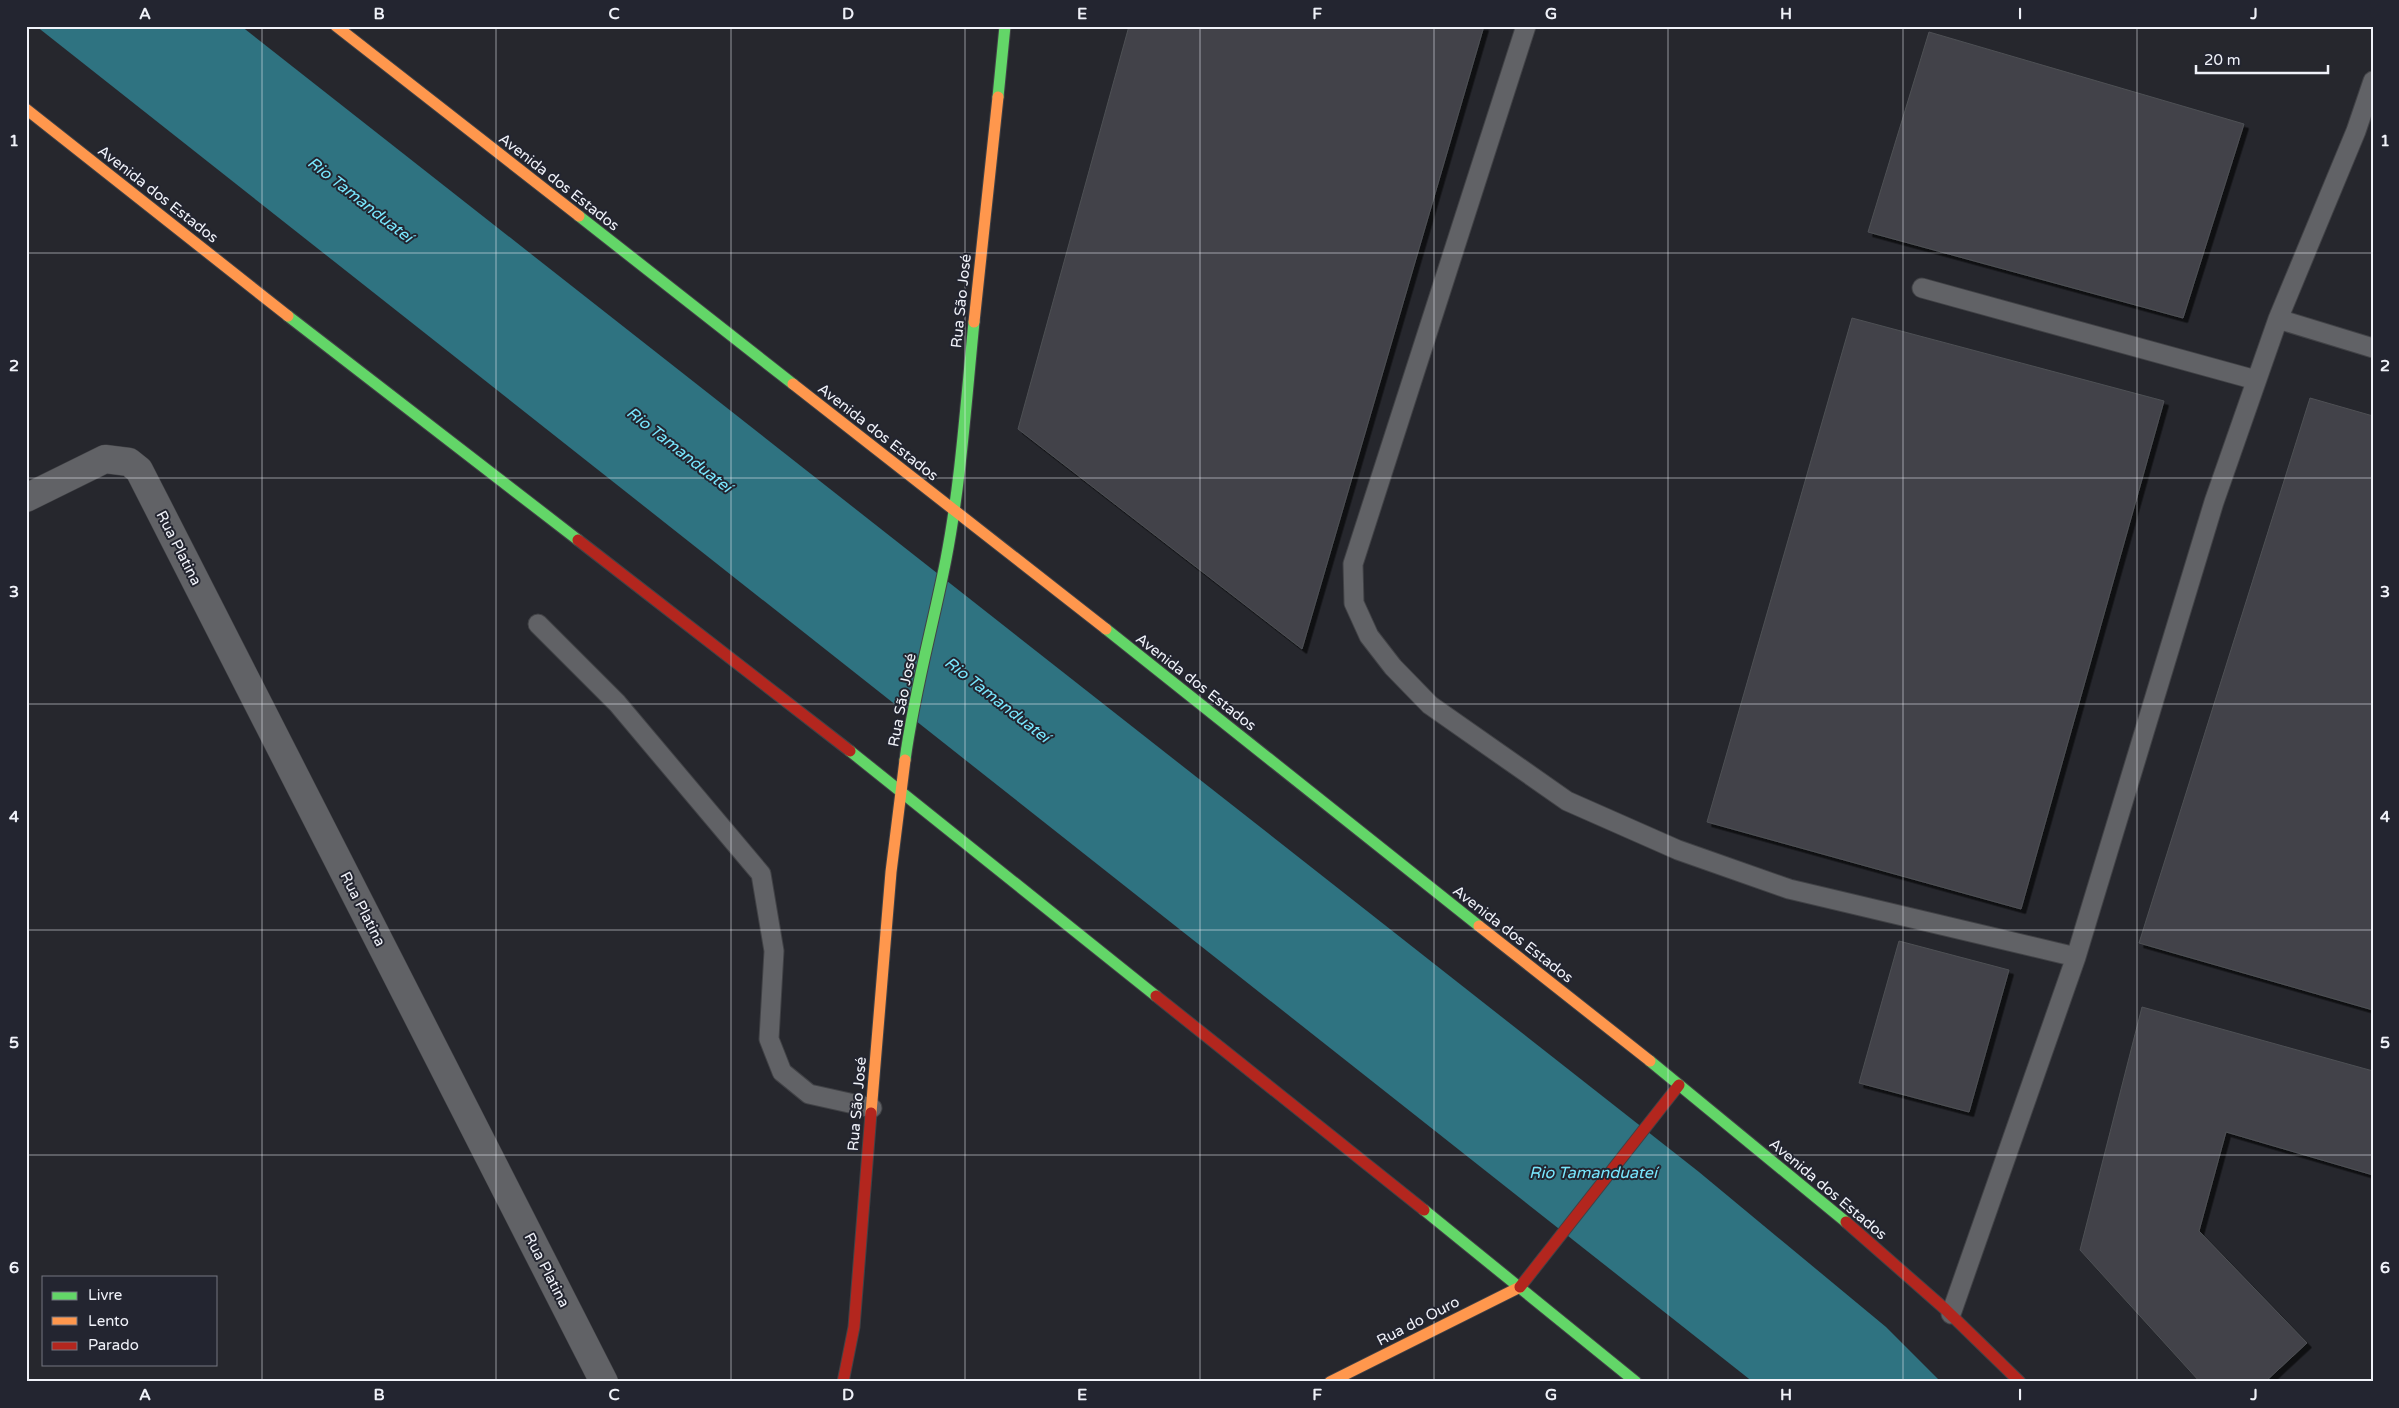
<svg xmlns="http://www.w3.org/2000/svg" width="2399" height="1408" font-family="'Varela Round',sans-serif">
<defs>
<filter id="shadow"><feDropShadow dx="4.5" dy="4.5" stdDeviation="0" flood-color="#0009"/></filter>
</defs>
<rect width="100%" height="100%" fill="#26272d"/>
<!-- water -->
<path fill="#2f7381" d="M36,26H241L1699,1172L1886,1327L1941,1382H1753Z"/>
<!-- building -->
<path fill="#424348" stroke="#4e5055" filter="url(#shadow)" d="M1129,26H1484L1302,649L1018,429Z
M1929,32L2244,124L2183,318L1868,232Z
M1852,318L2164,401L2021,909L1707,822Z
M2310,398L2373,416V1010L2139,943Z
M1899,941L2009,970L1969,1112L1859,1083Z
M2142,1007L2373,1071V1175L2226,1132L2199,1231L2307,1343L2265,1382H2200L2080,1250Z"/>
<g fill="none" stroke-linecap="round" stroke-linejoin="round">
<defs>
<path id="lane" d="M1526,26L1353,564L1354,603L1369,636L1393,667L1430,705L1567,801L1678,850L1789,889L2076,957
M1922,288L2256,380
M2278,319L2373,348
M538,624L617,703L761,874L774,951L769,1039L782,1072L809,1094L872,1108
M1951,1314L2076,957L2214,502L2278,319L2356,131L2373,81"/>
<path id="street" d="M26,498L105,459L129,462L139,470L604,1382"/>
<path id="fast" d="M998,97L1005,26
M579,216L793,384
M288,316L578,540
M1106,629L1479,926
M850,751L1156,996
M905,760C914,692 933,626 946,559C961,481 966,401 974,322
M1650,1061L1846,1222
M1424,1210L1636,1382"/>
<path id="slow" d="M336,26L579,216
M26,109L288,316
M974,322L998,97
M793,384L1106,629
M1479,926L1650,1061
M871,1113L891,872L905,760
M1330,1382L1520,1287"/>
<path id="jam" d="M578,540L850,751
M1156,996L1424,1210
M1846,1222L1945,1309L2020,1382
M1520,1287L1679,1085
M843,1382L854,1327L871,1113"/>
</defs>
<!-- lane casing -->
<use href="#lane" stroke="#414246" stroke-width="21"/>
<!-- street casing -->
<use href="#street" stroke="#414246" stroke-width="29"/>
<!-- fast casing -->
<use href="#fast" stroke="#414246" stroke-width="13"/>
<!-- slow casing -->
<use href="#slow" stroke="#414246" stroke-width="13"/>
<!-- jam casing -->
<use href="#jam" stroke="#414246" stroke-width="13"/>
<!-- lane -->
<use href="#lane" stroke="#616266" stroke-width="19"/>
<!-- street -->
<use href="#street" stroke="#616266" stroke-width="28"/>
<!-- fast -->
<use href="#fast" stroke="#63d668" stroke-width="11"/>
<!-- slow -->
<use href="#slow" stroke="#ff974d" stroke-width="11"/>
<!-- jam -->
<use href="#jam" stroke="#b3261e" stroke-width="11"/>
</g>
<!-- grid -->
<path fill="none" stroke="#f0f2f9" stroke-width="1" stroke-opacity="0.55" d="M262,26V1382M496,26V1382M731,26V1382M965,26V1382M1200,26V1382M1434,26V1382M1668,26V1382M1903,26V1382M2137,26V1382M26,253H2373M26,478H2373M26,704H2373M26,930H2373M26,1155H2373"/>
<g text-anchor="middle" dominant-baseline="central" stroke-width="4" stroke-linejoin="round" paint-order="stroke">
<!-- street labels -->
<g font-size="15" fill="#f0f2f9" stroke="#232530">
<text transform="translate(559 182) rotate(38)">Avenida dos Estados</text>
<text transform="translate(158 194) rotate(38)">Avenida dos Estados</text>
<text transform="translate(961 301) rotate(-84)">Rua São José</text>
<text transform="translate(878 432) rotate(38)">Avenida dos Estados</text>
<text transform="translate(179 548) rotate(63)">Rua Platina</text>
<text transform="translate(1196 682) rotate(38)">Avenida dos Estados</text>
<text transform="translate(902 700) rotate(-79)">Rua São José</text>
<text transform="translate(363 909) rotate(63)">Rua Platina</text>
<text transform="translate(1513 934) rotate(38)">Avenida dos Estados</text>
<text transform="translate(857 1104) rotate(-85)">Rua São José</text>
<text transform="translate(1828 1189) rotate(40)">Avenida dos Estados</text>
<text transform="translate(547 1270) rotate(63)">Rua Platina</text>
<text transform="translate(1418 1321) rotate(-27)">Rua do Ouro</text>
</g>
<!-- water labels -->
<g font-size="16" font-style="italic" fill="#79e7fe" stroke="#232530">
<text transform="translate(360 200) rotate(38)">Rio Tamanduateí</text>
<text transform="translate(679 450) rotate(38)">Rio Tamanduateí</text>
<text transform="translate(997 700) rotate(38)">Rio Tamanduateí</text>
<text x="1593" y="1173">Rio Tamanduateí</text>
</g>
</g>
<!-- border -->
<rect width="2399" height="1408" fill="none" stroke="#232530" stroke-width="55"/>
<!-- legend -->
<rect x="42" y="1276" width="175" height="90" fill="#232530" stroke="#757780"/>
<rect x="52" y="1292" width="25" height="8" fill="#63d668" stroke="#757780"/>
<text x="88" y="1300" font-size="15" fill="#f0f2f9">Livre</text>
<rect x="52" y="1317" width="25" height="8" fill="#ff974d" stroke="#757780"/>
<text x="88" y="1326" font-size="15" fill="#f0f2f9">Lento</text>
<rect x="52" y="1342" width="25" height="8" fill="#b3261e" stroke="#757780"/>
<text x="88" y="1350" font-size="15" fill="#f0f2f9">Parado</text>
<!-- scale -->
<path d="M2196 65v8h132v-8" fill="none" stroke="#f0f2f9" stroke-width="2.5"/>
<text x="2204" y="65" font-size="15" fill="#f0f2f9" stroke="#232530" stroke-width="4" paint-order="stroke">20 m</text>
<rect x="28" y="28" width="2344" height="1352" fill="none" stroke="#f0f2f9" stroke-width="2"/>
<g font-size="16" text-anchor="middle" font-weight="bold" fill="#f0f2f9">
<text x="145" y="19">A</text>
<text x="379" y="19">B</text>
<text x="614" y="19">C</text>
<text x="848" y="19">D</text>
<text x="1082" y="19">E</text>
<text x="1317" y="19">F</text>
<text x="1551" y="19">G</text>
<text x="1786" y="19">H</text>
<text x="2020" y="19">I</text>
<text x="2254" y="19">J</text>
<text x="14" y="146">1</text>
<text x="2385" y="146">1</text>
<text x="14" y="371">2</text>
<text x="2385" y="371">2</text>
<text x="14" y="597">3</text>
<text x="2385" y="597">3</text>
<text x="14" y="822">4</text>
<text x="2385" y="822">4</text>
<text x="14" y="1048">5</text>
<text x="2385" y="1048">5</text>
<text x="14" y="1273">6</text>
<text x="2385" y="1273">6</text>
<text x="145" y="1400">A</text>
<text x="379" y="1400">B</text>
<text x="614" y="1400">C</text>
<text x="848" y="1400">D</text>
<text x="1082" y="1400">E</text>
<text x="1317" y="1400">F</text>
<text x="1551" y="1400">G</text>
<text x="1786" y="1400">H</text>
<text x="2020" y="1400">I</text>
<text x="2254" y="1400">J</text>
</g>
</svg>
